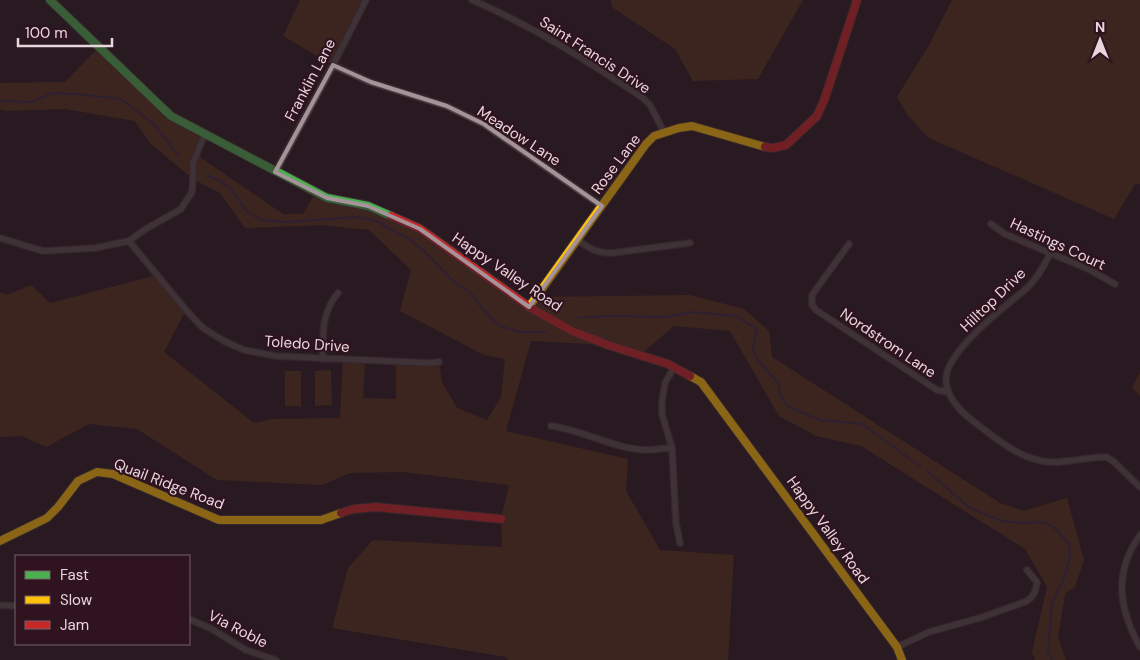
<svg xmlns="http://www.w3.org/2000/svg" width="1140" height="660" font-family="'DM Sans',sans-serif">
<rect width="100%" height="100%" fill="#291920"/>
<!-- green -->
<path fill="#54331d" d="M300,0H366L333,65L283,36Z
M610,0H803L758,79L693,81L675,49L613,8Z
M952,0H1140V184H1135L1114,219L929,138L908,116L897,97L929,45Z
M99,47L159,106L205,134L197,155L283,214H303L316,192L399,219L529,307L536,297L690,295L744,309L769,331L772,357L1000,503L1024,511L1067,498L1084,560L1075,587L1065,594L1058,637L1066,660H1035L1032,652L1047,587L1025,549L861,446L816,436L779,416L730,331L674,326L640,355L608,345L531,341L506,431L628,459L626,491L660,550L734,555L728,660H508L506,657L332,628L348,568L373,540L502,547L501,519L509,485L403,472L350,473L322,485L217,480L137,429L89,424L46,447L22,436L0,437V292L7,295L31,285L50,303L157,275L186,310L164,352L254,423L273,419L340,418L343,360L365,361L363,398L396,399V362H439L442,382L457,408L487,420L501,397L505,359L484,355L400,311L411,270L369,230L322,225L245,228L220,193L193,179L150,143L135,121L65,109L5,111L0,109V83L65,82Z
M331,370L332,405L315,406V371Z
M285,371H301V406H285Z
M1140,373V396L1132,387Z"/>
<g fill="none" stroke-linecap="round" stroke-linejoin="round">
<!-- stream -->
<path stroke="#33284b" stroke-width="2" d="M0,101L32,102L52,93L76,94L121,99L154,124L178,155
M207,175L220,181L232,190L247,212L261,220L287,222L357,217L374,220L409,239L422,249L455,283L471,293L480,306L498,325L519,332H546
M579,318L607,316L666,317L693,312L736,316L757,329L753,348L757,359L779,384L780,396L789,407L820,420L862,424L920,466
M927,471L970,508L1002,521L1023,523L1044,522L1057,530L1069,544L1070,557L1064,578L1052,603L1048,652L1052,660"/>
<defs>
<path id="street" d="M472,0C535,27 587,61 643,98L650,105L664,132
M333,65L371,82L447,106L484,124L602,206
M275,172L333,65L366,0
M991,224L1005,234L1088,269L1115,284
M0,238L43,251L95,248L129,241L144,230L181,209L192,192L193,179V163L205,134
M577,240C591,249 596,253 612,253L690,243
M129,241L186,310L203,328L224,341L244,350L276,356L429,363L439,362
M849,244L812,295V305L816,310L937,390L948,392
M1050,254C1044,266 1037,279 1027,288C1006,306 944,352 946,381C947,398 960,411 973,421C996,439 1025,464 1057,462C1074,461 1090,457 1106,457L1113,461L1140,487
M323,359C323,334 321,313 338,293
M674,367L665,383L662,401V414L672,448L676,523L680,543
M551,426C583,430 612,448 645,450C654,450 663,448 672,448
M1140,535C1113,573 1119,609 1140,647
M0,605L16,606
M189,619L210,628L246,650L276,660
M897,647L929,632L983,617L1027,601C1034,596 1036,591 1037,582L1027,570"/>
<path id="fast" d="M50,0L171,116L327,198L368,206L391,216"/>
<path id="slow" d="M529,307L646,144L654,136L679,128L692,126L765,147
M690,376L701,382L897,647L902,660
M0,541L47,518L58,507L78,481L97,472L113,474L219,520H321L341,513"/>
<path id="jam" d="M765,147L773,148L786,145L817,116L825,98L857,0
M391,216L420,229L529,307L572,331L608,345L668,364L690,376
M341,513L354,509L376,507L501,519"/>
</defs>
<!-- street casing -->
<use href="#street" stroke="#42353a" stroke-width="8"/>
<!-- fast casing -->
<use href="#fast" stroke="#42353a" stroke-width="10"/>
<!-- slow casing -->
<use href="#slow" stroke="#42353a" stroke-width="10"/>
<!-- jam casing -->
<use href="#jam" stroke="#42353a" stroke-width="10"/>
<!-- street -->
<use href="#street" stroke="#5a5151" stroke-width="5.5"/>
<!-- fast -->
<use href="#fast" stroke="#4caf50" stroke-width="8"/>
<!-- slow -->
<use href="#slow" stroke="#ffc107" stroke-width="8"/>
<!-- jam -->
<use href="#jam" stroke="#c62828" stroke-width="8"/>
</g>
<!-- marked area -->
<path d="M0 0H1140V660H0ZM333,65L371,82L447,106L484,124L602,206L529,307L420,229L368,206L327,198L275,172Z" fill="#291920" fill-opacity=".55" fill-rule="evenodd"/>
<path fill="none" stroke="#a6939a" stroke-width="4" stroke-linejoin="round" d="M333,65L371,82L447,106L484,124L602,206L529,307L420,229L368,206L327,198L275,172Z"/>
<g text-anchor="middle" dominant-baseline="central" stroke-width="4.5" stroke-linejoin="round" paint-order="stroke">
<!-- street labels -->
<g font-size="15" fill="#e9d5dc" stroke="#2f131f">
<text transform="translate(595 55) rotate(33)">Saint Francis Drive</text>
<text transform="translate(310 80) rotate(-62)">Franklin Lane</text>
<text transform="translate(519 136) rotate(33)">Meadow Lane</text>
<text transform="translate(616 164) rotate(-53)">Rose Lane</text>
<text transform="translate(1058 244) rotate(25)">Hastings Court</text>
<text transform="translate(507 272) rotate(34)">Happy Valley Road</text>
<text transform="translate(993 300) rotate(-44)">Hilltop Drive</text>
<text transform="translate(888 343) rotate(34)">Nordstrom Lane</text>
<text transform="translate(307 344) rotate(4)">Toledo Drive</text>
<text transform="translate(169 484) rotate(21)">Quail Ridge Road</text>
<text transform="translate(828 530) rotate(54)">Happy Valley Road</text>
<text transform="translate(238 629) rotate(27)">Via Roble</text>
</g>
</g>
<!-- legend -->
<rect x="15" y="555" width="175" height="90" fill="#2f131f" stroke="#79616b"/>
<rect x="25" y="571" width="25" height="8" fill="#4caf50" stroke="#79616b"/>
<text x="60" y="580" font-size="15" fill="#e9d5dc">Fast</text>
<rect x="25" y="596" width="25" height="8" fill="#ffc107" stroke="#79616b"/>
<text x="60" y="605" font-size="15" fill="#e9d5dc">Slow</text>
<rect x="25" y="621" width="25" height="8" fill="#c62828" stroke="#79616b"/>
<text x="60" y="630" font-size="15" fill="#e9d5dc">Jam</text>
<!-- north arrow -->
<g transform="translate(1100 40)" stroke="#2f131f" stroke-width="4" paint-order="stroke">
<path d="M0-4L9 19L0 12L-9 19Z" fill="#e9d5dc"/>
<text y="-8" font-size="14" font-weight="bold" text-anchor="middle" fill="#e9d5dc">N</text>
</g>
<!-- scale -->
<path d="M18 38v8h94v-8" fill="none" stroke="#e9d5dc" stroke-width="2.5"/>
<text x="25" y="38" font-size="15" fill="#e9d5dc" stroke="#2f131f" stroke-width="4" paint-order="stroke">100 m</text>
</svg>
